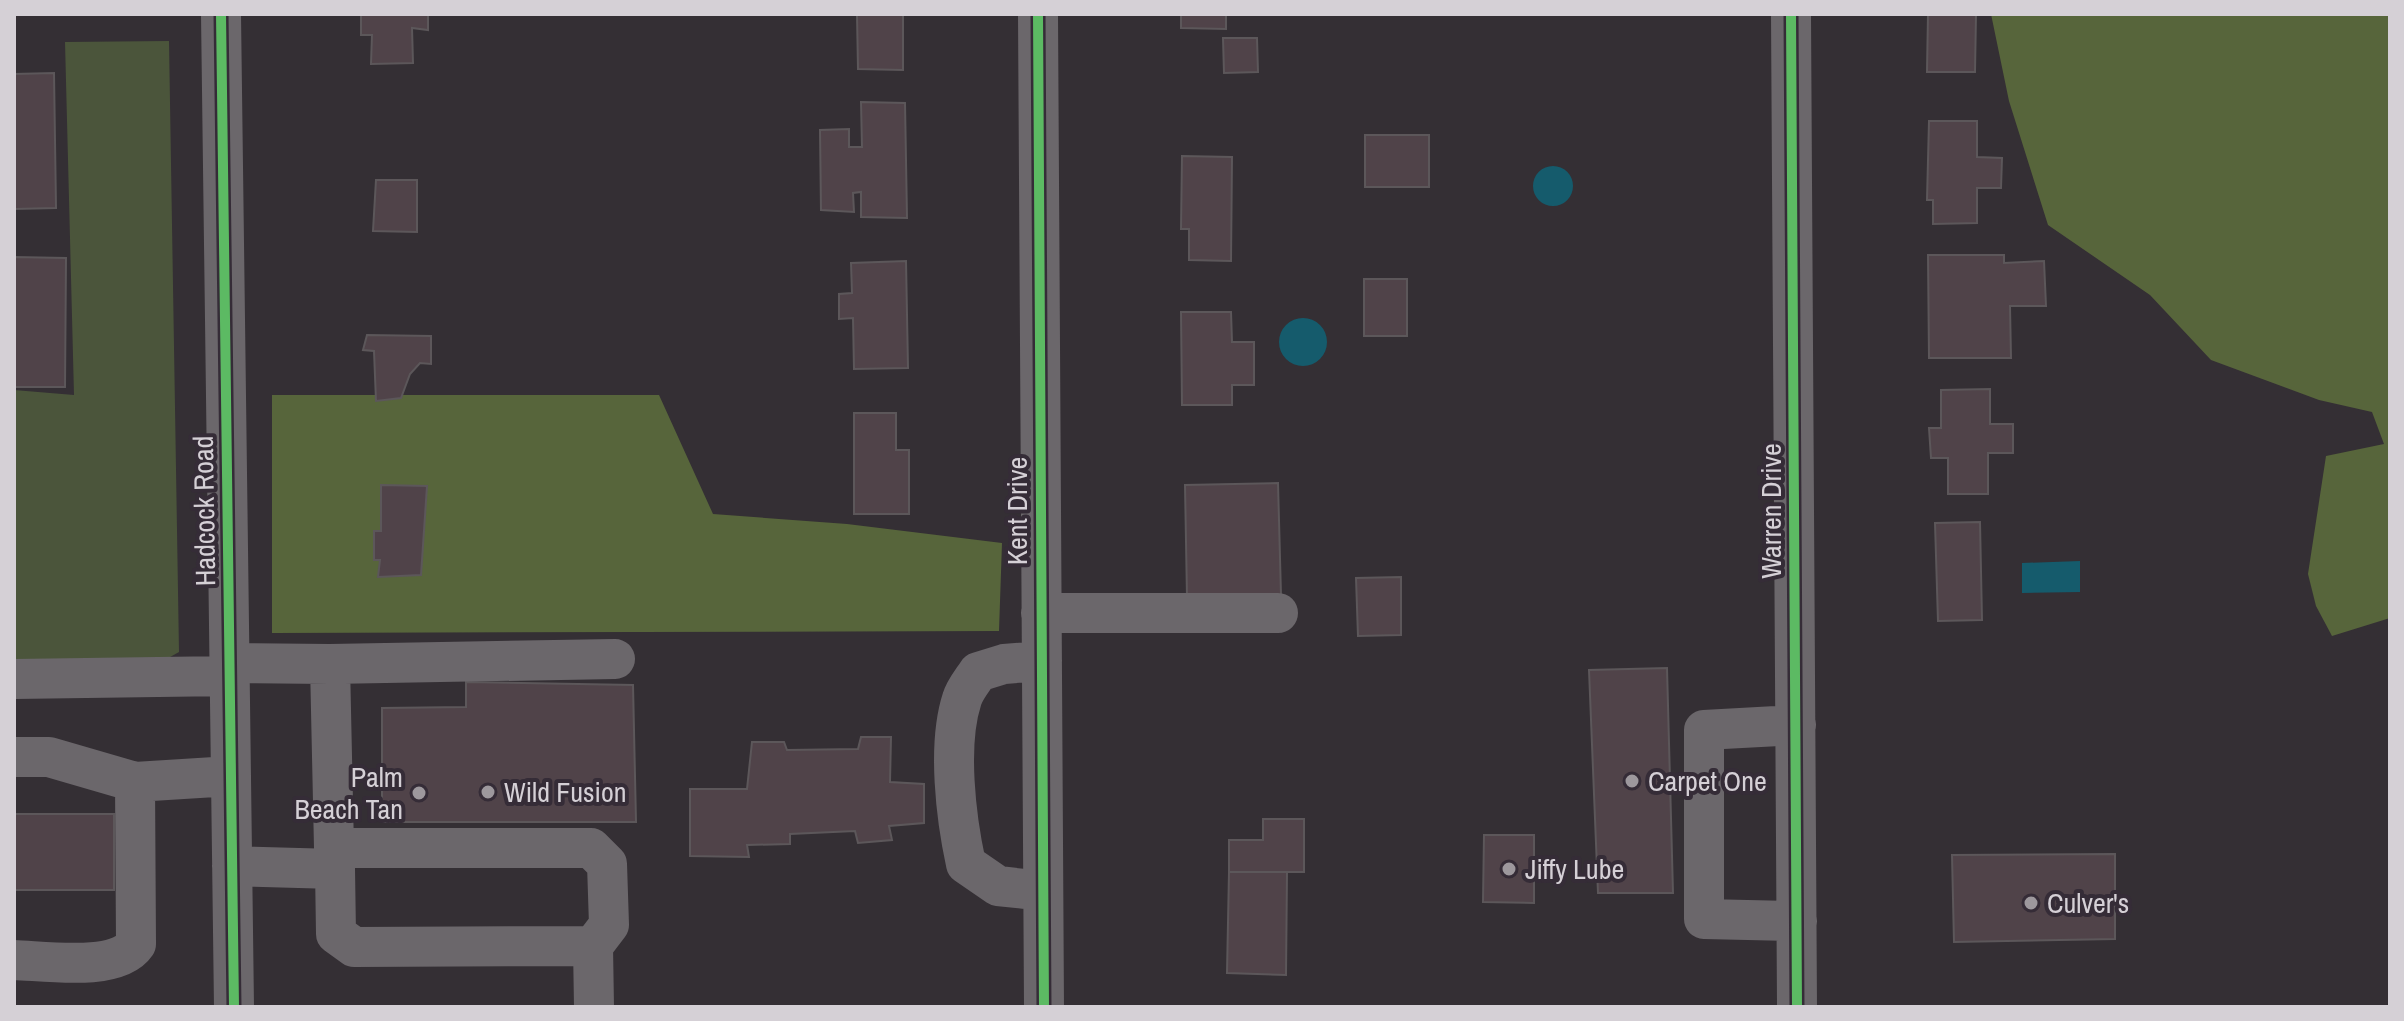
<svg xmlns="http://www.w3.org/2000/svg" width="2404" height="1021" font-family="'Archivo Narrow',sans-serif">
<rect width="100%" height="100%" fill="#342f34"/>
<!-- green -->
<path fill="#4b553b" d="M169,41L179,652L163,661L14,660V390L74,395L65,42Z"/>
<!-- forest -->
<path fill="#57653b" d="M1991,14H2390V618L2332,636L2316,606L2308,574L2326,456L2384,444L2372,412L2319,400L2211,360L2150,295L2048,225L2009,101Z
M272,395H659L713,514L847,524L1002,543L999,631L272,633Z"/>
<!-- water -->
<path fill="#155b6c" d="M1533 186a20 20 0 1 1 40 0a20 20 0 1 1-40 0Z
M1279 342a24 24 0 1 1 48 0a24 24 0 1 1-48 0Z
M2080,561V592L2022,593V563Z"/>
<!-- building -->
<path fill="#504349" stroke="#5c575a" stroke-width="2" d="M361,14H428V30L412,28L413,63L371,64L372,35H361Z
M857,14H903V70L858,69Z
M1181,14H1226V29L1181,28Z
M1928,14H1976L1975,72H1927Z
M1223,38H1257L1258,72L1224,73Z
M54,73L56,208L14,209V74Z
M861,102L905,103L907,218L861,217V192L853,193L854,212L821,210L820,130L849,129V147H862Z
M1929,121H1977V157L2002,158L2001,188H1977V223L1933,224V200H1927Z
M1365,135H1429V187H1365Z
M1182,156L1232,157L1231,261L1189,260V229H1181Z
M376,180H417V232L373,231Z
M1928,255H2004V263L2044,261L2046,306H2010L2011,358H1929Z
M14,257L66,258L65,387H14Z
M906,261L908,368L854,369L853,318L839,319V294L852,293L851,263Z
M1364,279H1407V336H1364Z
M1181,312H1231L1232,342H1254V385H1232V405H1182Z
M367,335L431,336V364L420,363L410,374L401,398L376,401L374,351L363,350Z
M1990,389V424H2013V453H1988V494H1948V458H1931L1929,428H1941V390Z
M854,413H896V450H909V514H854Z
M1278,483L1281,595L1187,597L1185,485Z
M381,485L427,486L421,575L378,577L380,560H374V531H381Z
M1980,522L1982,620L1938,621L1935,523Z
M1401,577V635L1358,636L1356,578Z
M1667,668L1673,893H1598L1589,670Z
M466,682L633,685L636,822H382V708L466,707Z
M861,737H891L890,782L924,784V823L889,826L892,840L858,843L855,831L790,834V844L747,845L749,857L690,856V789H747L752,742H784L787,750L858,749Z
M14,814H114V890H14Z
M1263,819H1304V872H1229V840H1263Z
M1484,835H1534V903L1483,902Z
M2115,854V939L1954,942L1952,855Z
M1229,872H1287L1286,975L1227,973Z"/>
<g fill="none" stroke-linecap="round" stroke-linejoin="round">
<!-- minor -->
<path stroke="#6b676b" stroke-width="40" d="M221,14L234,1007
M1038,14L1044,1007
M1791,14L1797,1007
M1041,613H1278
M1042,661L1004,664L978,672C973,680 965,689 962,699C947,745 956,818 966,864L998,886L1043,891
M230,663L330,664
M14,679L230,676
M1796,725L1704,730V919L1797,921
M14,757H49L135,782L231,776
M232,866L335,869L334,848
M335,869L336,934L354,947L593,946
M14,960C46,961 117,972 136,944L135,782
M594,1007L593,946L609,925L607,864L591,848H334L330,664L615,659"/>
<defs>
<path id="cycleway" d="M221,14L234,1007
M1038,14L1044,1007
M1791,14L1797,1007"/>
</defs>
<!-- cycleway casing -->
<use href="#cycleway" stroke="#352c37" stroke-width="15"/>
<!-- cycleway -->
<use href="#cycleway" stroke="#5cba63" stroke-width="10"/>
</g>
<!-- markers -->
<g fill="#9d989d" stroke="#352c37" stroke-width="3">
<circle cx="1632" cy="781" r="8"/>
<circle cx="488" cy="792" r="8"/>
<circle cx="419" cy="793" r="8"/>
<circle cx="1509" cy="869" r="8"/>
<circle cx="2031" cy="903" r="8"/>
</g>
<g text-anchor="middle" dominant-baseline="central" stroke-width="8" stroke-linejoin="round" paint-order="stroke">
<!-- street labels -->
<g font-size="28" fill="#d5d0d6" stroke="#352c37">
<text transform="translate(204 511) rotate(-91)">Hadcock Road</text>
<text transform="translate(1017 511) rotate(-90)">Kent Drive</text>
<text transform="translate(1771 511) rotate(-90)">Warren Drive</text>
</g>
<!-- poi labels -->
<g font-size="28" fill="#d5d0d6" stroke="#352c37" text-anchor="start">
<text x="403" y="777" text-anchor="end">Palm<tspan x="403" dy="32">Beach Tan</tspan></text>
<text x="1648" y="781">Carpet One</text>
<text x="504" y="792">Wild Fusion</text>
<text x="1525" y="869">Jiffy Lube</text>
<text x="2047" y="903">Culver's</text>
</g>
</g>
<!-- border -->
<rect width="2404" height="1021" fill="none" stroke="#d5d0d6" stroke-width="32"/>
</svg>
